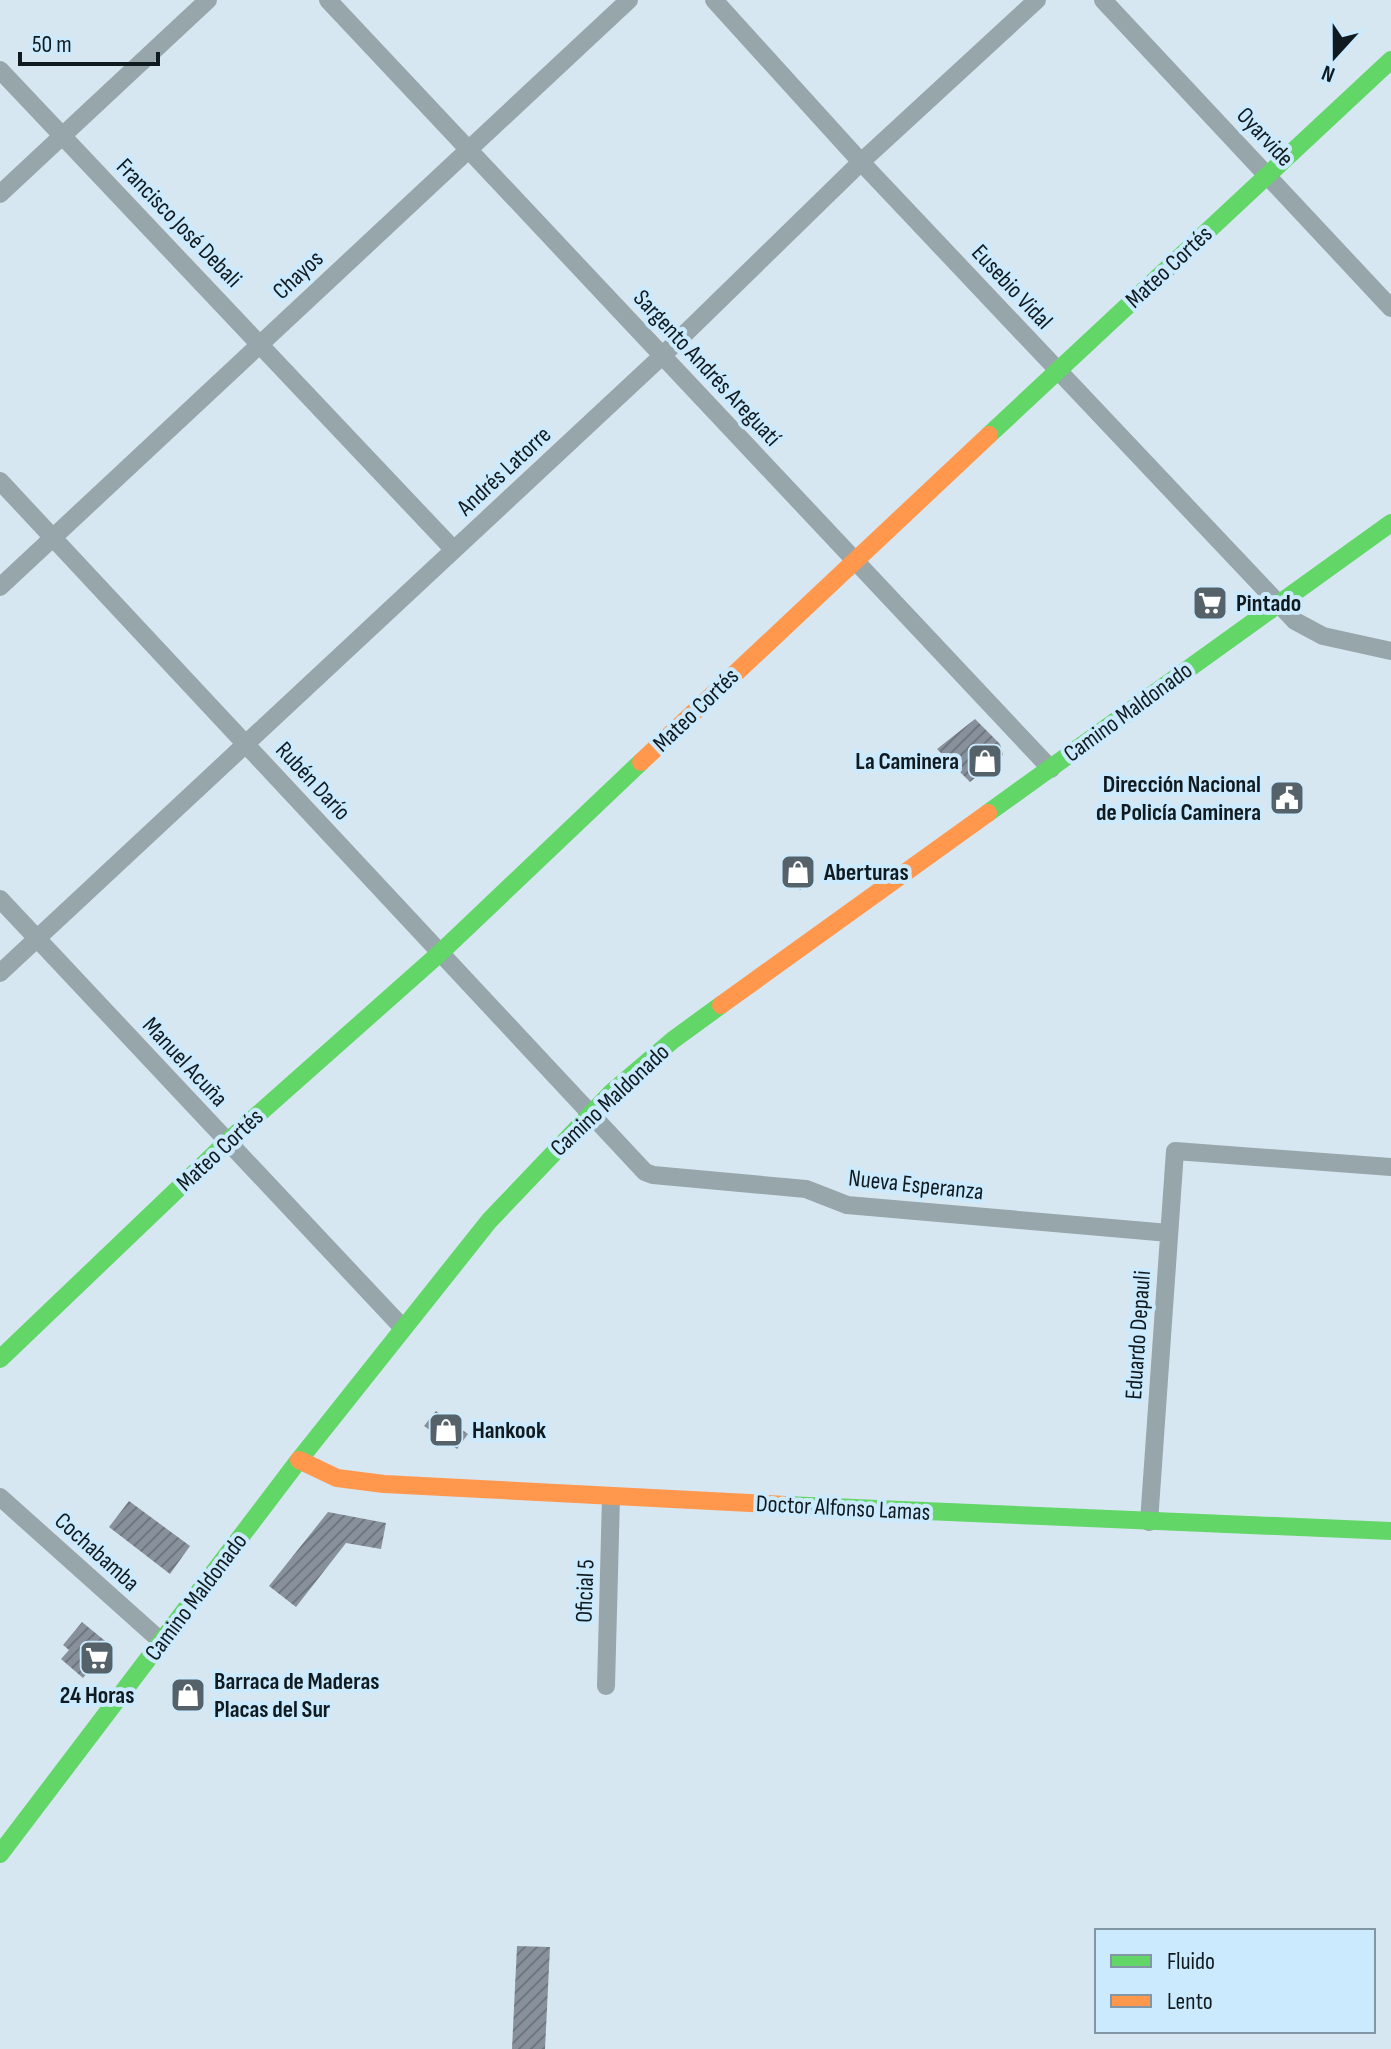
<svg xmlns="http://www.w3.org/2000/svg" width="1391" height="2049" font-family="'Sofia Sans Condensed',sans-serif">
<defs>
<pattern id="building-hatch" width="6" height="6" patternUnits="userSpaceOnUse" patternTransform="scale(2)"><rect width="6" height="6" fill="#88919b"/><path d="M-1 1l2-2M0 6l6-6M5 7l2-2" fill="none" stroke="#6e767e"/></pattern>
</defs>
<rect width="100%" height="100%" fill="#d7e7f2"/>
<!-- building -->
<path fill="url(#building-hatch)" d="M975,719L1000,744L1003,755L970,782L937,749Z
M797,855L815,879L800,890L782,866Z
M436,1411L468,1434L457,1449L424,1426Z
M129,1501L190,1546L170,1574L109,1527Z
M328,1512L386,1523L381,1549L346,1543L296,1607L269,1586Z
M82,1622L110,1645L83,1678L61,1659L69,1650L63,1645Z
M189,1678L204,1690L186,1712L171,1700Z
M517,1946L550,1947L545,2049H512Z"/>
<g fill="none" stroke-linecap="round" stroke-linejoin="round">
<!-- street -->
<path stroke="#96a6aa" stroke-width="18" d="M328,0L1051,769
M714,0L861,162L1295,621L1323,636L1391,651
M1103,0L1391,308
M0,70L454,550
M0,194L208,0
M0,481L645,1172L653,1175L806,1189L847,1205L1169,1233
M0,587L629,0
M0,899L402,1327
M0,973L662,356L861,162L1037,0
M0,1497L162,1642
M1149,1522L1175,1151L1391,1167
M606,1686L611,1497"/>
<!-- fast -->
<path stroke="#63d668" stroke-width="18" d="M989,435L1391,60
M988,813L1391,523
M0,1359L227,1142L440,953L641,762
M786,1505L1391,1531
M0,1854L299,1460L489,1221L612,1092L673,1040L721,1005"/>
<!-- slow -->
<path stroke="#ff974d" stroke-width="18" d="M641,762L989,435
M721,1005L988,813
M299,1460L337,1478L384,1484L786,1505"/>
</g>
<!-- icons -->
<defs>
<symbol id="supermarket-square" viewBox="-11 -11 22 22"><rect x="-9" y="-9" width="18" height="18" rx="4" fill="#56626a" stroke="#cceafd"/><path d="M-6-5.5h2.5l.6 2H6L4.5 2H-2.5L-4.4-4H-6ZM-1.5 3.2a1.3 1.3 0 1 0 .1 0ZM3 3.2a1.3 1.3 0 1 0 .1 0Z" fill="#fff"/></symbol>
<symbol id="shop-square" viewBox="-11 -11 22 22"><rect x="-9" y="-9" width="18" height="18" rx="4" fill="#56626a" stroke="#cceafd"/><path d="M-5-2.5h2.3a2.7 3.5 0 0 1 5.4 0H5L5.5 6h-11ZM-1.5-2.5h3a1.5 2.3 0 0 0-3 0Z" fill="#fff"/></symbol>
<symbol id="civic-square" viewBox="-11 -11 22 22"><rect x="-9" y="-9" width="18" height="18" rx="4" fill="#56626a" stroke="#cceafd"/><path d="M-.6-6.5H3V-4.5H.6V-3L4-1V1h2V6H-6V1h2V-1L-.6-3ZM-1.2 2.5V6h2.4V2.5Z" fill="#fff"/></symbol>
</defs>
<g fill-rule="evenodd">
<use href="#supermarket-square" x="1190" y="583" width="40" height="40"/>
<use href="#shop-square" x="965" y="741" width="40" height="40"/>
<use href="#civic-square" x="1267" y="778" width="40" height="40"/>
<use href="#shop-square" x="778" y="852" width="40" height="40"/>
<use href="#shop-square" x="426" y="1410" width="40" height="40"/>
<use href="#supermarket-square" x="77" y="1638" width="40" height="40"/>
<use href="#shop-square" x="168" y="1675" width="40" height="40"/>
</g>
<g text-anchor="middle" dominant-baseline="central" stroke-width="8" stroke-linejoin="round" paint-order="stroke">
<!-- street labels -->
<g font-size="24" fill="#101b21" stroke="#cceafd">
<text transform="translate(1265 137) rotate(47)">Oyarvide</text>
<text transform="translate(179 223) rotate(46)">Francisco José Debali</text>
<text transform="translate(1169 267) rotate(-43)">Mateo Cortés</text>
<text transform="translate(298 275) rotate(-43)">Chayos</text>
<text transform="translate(1012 287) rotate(47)">Eusebio Vidal</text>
<text transform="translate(707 368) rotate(47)">Sargento Andrés Areguatí</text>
<text transform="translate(504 471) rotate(-43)">Andrés Latorre</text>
<text transform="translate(696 710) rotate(-44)">Mateo Cortés</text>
<text transform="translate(1128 712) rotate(-36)">Camino Maldonado</text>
<text transform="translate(313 781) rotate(47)">Rubén Darío</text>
<text transform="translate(185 1062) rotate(47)">Manuel Acuña</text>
<text transform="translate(610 1100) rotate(-43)">Camino Maldonado</text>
<text transform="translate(220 1150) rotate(-43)">Mateo Cortés</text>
<text transform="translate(916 1185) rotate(6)">Nueva Esperanza</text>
<text transform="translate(1138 1335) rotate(-86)">Eduardo Depauli</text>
<text transform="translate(843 1508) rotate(3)">Doctor Alfonso Lamas</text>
<text transform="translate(97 1552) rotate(42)">Cochabamba</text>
<text transform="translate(585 1591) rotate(-88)">Oficial 5</text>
<text transform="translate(196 1597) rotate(-53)">Camino Maldonado</text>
</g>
<!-- poi labels -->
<g font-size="24" font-weight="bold" fill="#101b21" stroke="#cceafd" text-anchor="start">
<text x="1236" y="603">Pintado</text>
<text x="959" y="761" text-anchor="end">La Caminera</text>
<text x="1261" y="784" text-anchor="end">Dirección Nacional<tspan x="1261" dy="28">de Policía Caminera</tspan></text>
<text x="824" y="872">Aberturas</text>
<text x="472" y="1430">Hankook</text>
<text x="214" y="1681">Barraca de Maderas<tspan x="214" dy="28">Placas del Sur</tspan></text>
<text x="97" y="1695" text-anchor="middle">24 Horas</text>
</g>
</g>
<!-- legend -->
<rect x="1095" y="1929" width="280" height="104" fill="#cceafd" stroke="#8197a5" stroke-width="2"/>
<rect x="1111" y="1955" width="40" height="12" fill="#63d668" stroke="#8197a5" stroke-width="2"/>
<text x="1167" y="1969" font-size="24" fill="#101b21">Fluido</text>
<rect x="1111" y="1995" width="40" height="12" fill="#ff974d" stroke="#8197a5" stroke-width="2"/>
<text x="1167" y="2009" font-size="24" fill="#101b21">Lento</text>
<!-- north arrow -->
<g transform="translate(1335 56) rotate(201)" stroke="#cceafd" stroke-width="6" paint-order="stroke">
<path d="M0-6L14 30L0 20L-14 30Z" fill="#101b21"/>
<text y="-12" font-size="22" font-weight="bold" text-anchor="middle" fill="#101b21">N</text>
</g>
<!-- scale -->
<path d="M20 52v12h138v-12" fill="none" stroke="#101b21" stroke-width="4"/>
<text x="32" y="52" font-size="24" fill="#101b21" stroke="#cceafd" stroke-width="6" paint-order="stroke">50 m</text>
</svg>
